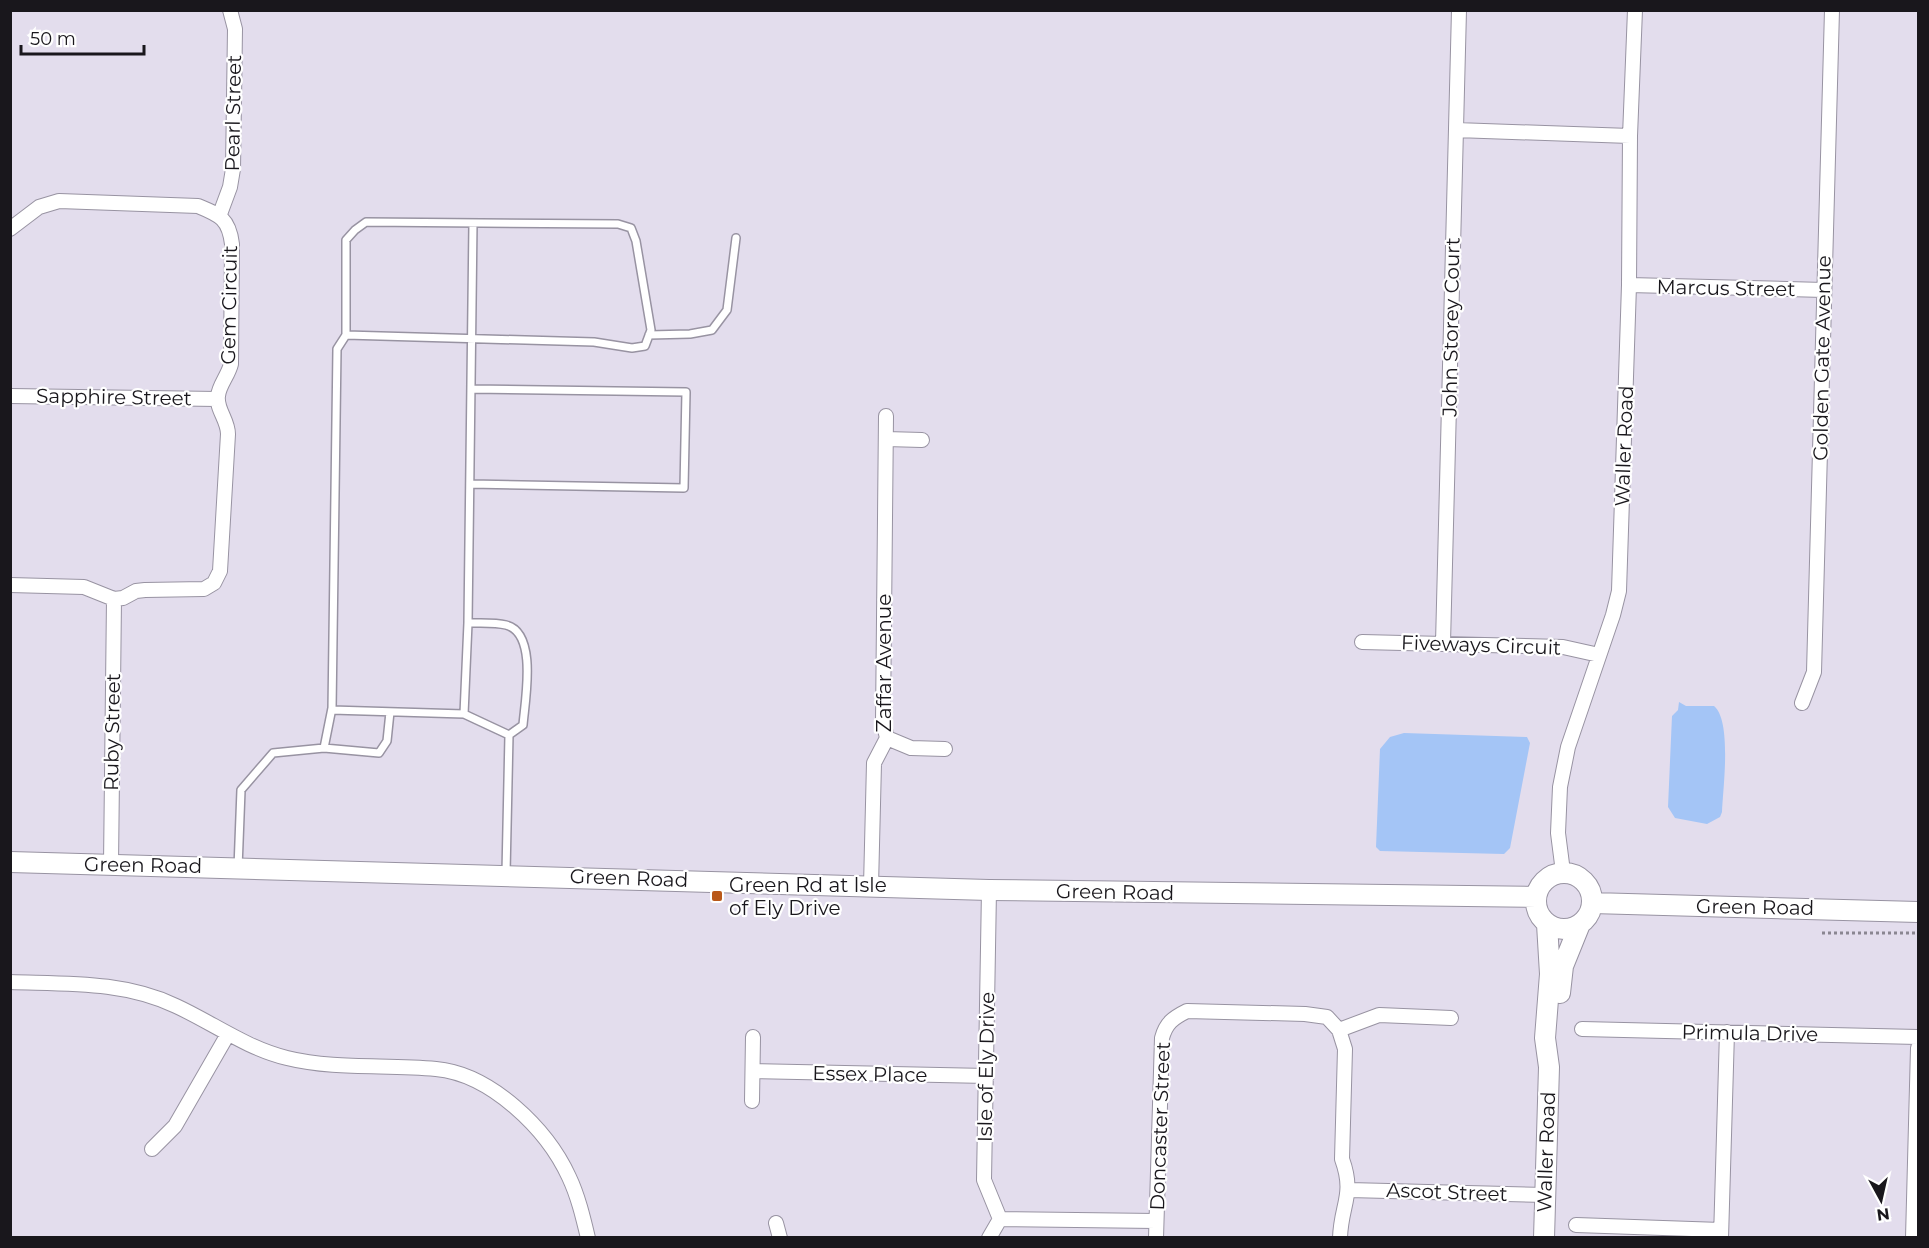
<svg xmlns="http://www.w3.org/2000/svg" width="1929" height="1248" font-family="Montserrat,sans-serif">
<rect width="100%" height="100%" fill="#e3dded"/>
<!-- water -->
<path fill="#a4c5f6" d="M1679,702L1686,706H1714C1732,721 1723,788 1722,812L1720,817L1707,824L1675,818L1668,807L1672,716L1678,710Z
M1404,733L1527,737L1530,743L1510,848L1504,854L1380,851L1376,847L1380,749L1390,737Z"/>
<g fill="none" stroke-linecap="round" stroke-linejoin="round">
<defs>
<path id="lane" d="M346,335L594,342L632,348L645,346L651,330L636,241L631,228L618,224L366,222L355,230L346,240V335L337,349L332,710L464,714L509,735L523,725C525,700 538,633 506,625C495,622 480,623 468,623
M649,335L690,334L712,330L727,310L736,238
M470,484L684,488L686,392L471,389
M464,714L468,623L473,223
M324,748L332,708
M238,868L241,790L273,753L324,748L379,753L387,741L390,712
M506,873L509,735"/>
<path id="street" d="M1456,130L1630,136
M220,214L230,187L233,169L235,29L230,10
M10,229L39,207L59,201L198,206C220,215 229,219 232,244L231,364C228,376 219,385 218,396C216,409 228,420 228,434L220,571L214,583L204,589L145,590L136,591L123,598L114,599L84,587L10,585
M1629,285L1824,290
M10,396L217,399
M886,439L922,440
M1362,642L1563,647L1599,655
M1443,643L1459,10
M1802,703L1814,672L1832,10
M887,738L911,748L945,749
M111,865L114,599
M1563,872L1558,833L1560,787L1568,747L1613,615L1619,591L1629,285L1630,136L1635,10
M871,886L874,763L887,738L883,721L886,416
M10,982C67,984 124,981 176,1006C213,1023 246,1048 287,1058C335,1070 387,1064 436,1069C491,1074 547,1129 569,1177C578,1196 583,1217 588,1238
M1582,1029L1918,1037
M1339,1030L1345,1049L1342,1159C1355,1195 1341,1204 1340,1238
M753,1071L987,1076
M752,1101L753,1037
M152,1149L175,1126L228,1034
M1349,1190L1545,1195
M1000,1219L1156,1221
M776,1223L780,1238
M1576,1225L1721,1230
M989,1238L1000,1219L984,1180L989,890
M1156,1238L1162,1038C1166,1023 1173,1018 1187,1011L1305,1014L1327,1017L1339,1030L1379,1015L1451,1018
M1721,1238L1727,1032
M1913,1238L1918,1048"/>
<path id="secondary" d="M10,862L989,890L1536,897
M1536 901a28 28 0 1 1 56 0a28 28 0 1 1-56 0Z
M1592,903L1918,912
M1560,993L1563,966L1580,924
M1544,1238L1549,1067L1545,1038L1550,974L1547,924"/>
</defs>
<!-- lane casing -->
<use href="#lane" stroke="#9893a2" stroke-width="10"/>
<!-- street casing -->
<use href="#street" stroke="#9893a2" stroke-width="16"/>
<!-- secondary casing -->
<use href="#secondary" stroke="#9893a2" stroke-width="22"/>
<!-- path -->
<path stroke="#8a8691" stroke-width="3" stroke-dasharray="3 3" stroke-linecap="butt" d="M1822,933H1918"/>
<!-- lane -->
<use href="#lane" stroke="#fff" stroke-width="7"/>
<!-- street -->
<use href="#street" stroke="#fff" stroke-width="14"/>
<!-- secondary -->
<use href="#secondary" stroke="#fff" stroke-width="20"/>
</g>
<!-- markers -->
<rect fill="#b95819" stroke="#fff" stroke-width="2" x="711" y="890" width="12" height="12" rx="3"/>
<g text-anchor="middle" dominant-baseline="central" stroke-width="4.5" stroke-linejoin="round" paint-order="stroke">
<!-- street labels -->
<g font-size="20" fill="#19171c" stroke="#fff">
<text transform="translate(233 113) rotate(-89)">Pearl Street</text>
<text transform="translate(1726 288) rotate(1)">Marcus Street</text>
<text transform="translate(229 305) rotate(-89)">Gem Circuit</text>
<text transform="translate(1451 327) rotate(-89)">John Storey Court</text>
<text transform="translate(1822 358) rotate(-89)">Golden Gate Avenue</text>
<text transform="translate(114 397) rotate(1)">Sapphire Street</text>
<text transform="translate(1624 446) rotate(-88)">Waller Road</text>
<text transform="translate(1481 645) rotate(2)">Fiveways Circuit</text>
<text transform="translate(884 663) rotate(-90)">Zaffar Avenue</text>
<text transform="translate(112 732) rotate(-89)">Ruby Street</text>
<text transform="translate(143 865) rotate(1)">Green Road</text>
<text transform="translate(629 878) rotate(2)">Green Road</text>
<text transform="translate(1115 892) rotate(1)">Green Road</text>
<text transform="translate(1755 907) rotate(1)">Green Road</text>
<text transform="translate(1750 1033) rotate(1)">Primula Drive</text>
<text transform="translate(986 1067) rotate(-89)">Isle of Ely Drive</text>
<text transform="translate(870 1074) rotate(1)">Essex Place</text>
<text transform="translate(1160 1126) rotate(-88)">Doncaster Street</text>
<text transform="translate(1546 1152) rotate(-88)">Waller Road</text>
<text transform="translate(1447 1192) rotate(2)">Ascot Street</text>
</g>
<!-- poi labels -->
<g font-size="20" fill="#19171c" stroke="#fff" text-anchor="start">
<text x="729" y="885">Green Rd at Isle<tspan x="729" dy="23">of Ely Drive</tspan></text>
</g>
</g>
<!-- border -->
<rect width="1929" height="1248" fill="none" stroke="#19171c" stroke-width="24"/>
<!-- north arrow -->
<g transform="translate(1881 1200) rotate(172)" stroke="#ffffff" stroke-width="4.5" paint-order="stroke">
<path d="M0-4.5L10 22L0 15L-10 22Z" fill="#19171c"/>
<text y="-9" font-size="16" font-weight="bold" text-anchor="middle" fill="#19171c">N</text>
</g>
<!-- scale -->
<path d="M21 45v9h123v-9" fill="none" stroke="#19171c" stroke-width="3"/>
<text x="30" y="45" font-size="18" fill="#19171c" stroke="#ffffff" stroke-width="4.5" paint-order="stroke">50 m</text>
</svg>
